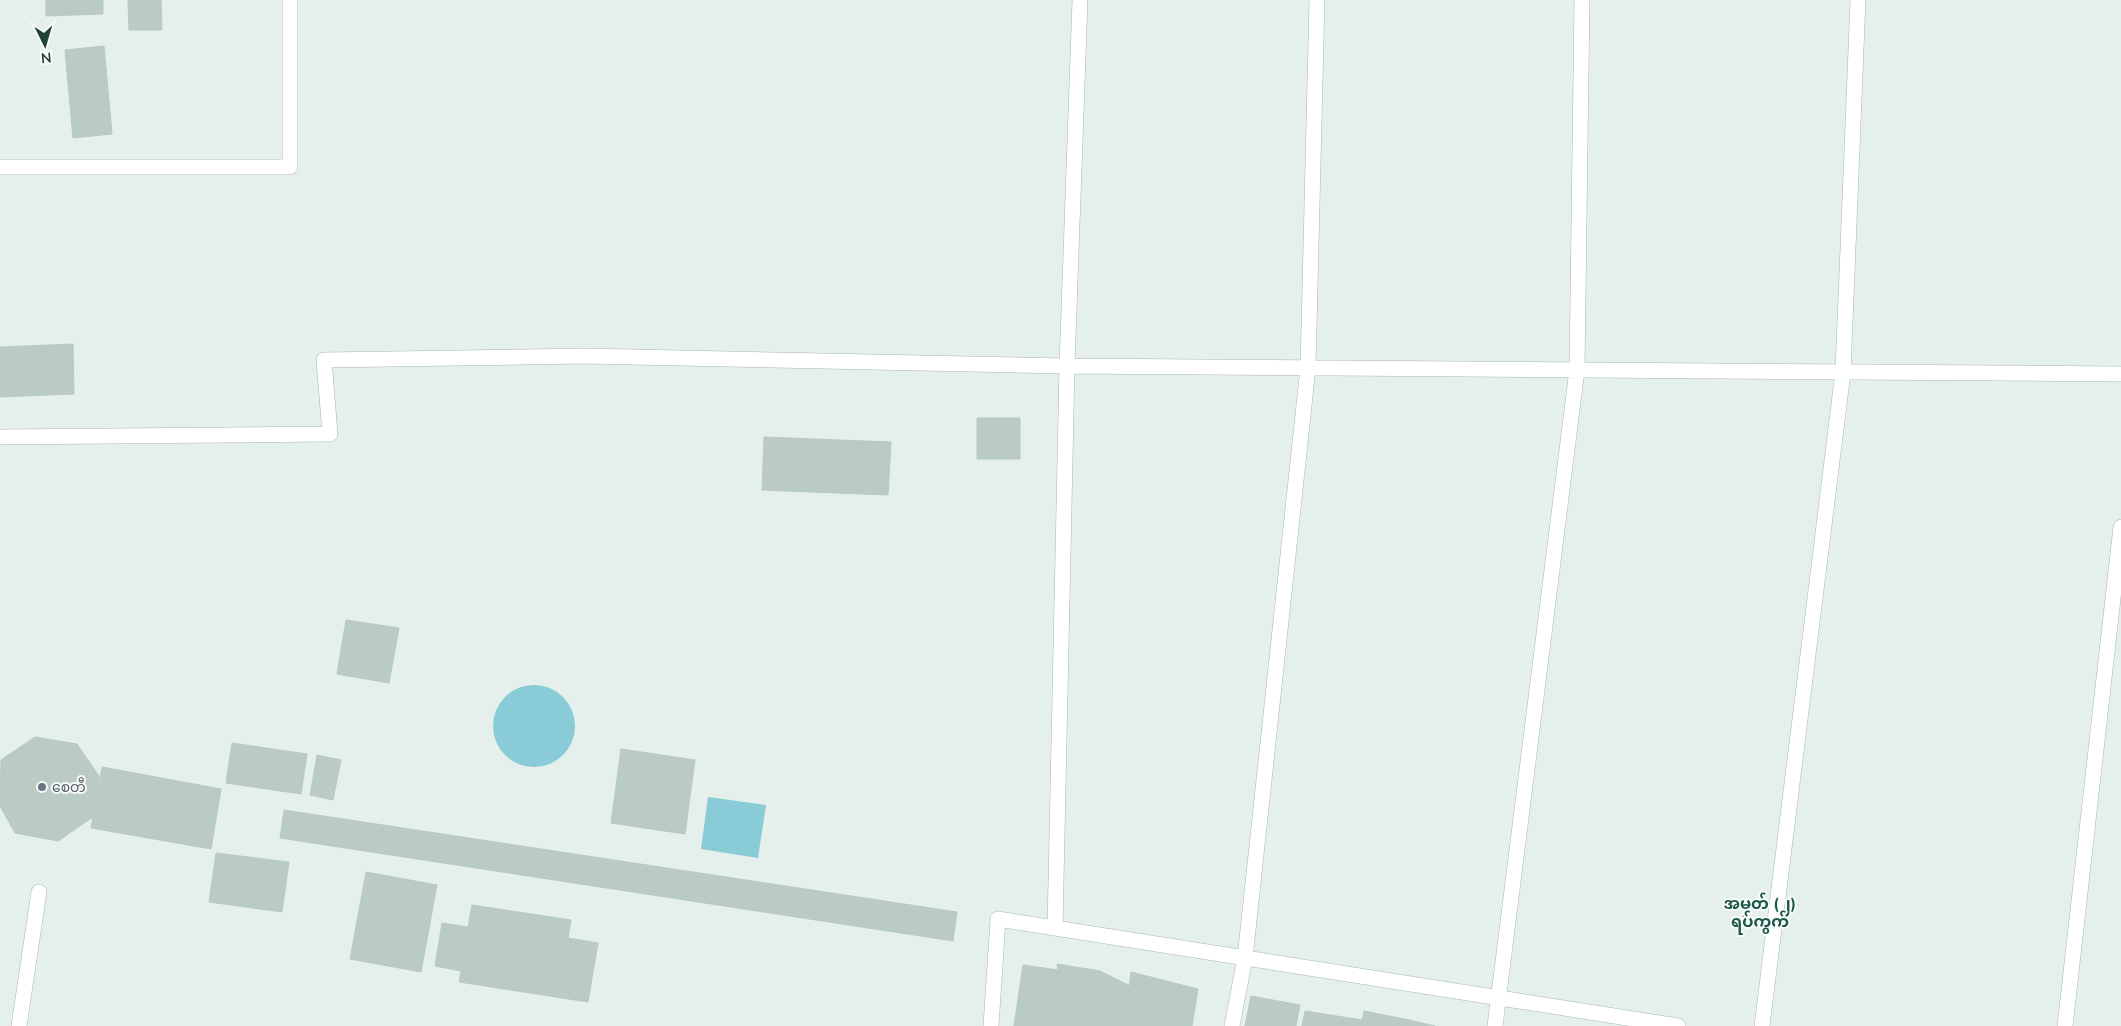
<svg xmlns="http://www.w3.org/2000/svg" width="2121" height="1026" font-family="'Nunito Sans','Noto Sans Myanmar',sans-serif">
<rect width="100%" height="100%" fill="#e5efeb"/>
<!-- water -->
<path fill="#89ccd8" d="M493 726a41 41 0 1 1 82 0a41 41 0 1 1-82 0Z
M708,797L766,805L758,858L701,849Z"/>
<!-- building -->
<path fill="#bacac4" stroke="#b7cac2" d="M46,0H103V14L46,16Z
M128,0H161L162,30H129Z
M104,46L112,134L73,138L65,50Z
M73,344L74,394L0,397V347Z
M977,418H1020V459H977Z
M764,437L891,442L888,495L762,490Z
M346,620L399,628L389,683L337,674Z
M35,737L77,744L99,776L93,817L58,841L15,833L0,806L1,760Z
M232,743L307,754L301,794L226,783Z
M621,749L695,760L685,834L611,823Z
M317,755L341,760L333,800L310,795Z
M102,767L221,789L211,849L91,828Z
M284,810L957,912L953,941L280,838Z
M216,853L289,862L282,912L209,902Z
M366,872L437,885L421,972L350,959Z
M472,905L571,920L568,938L598,943L588,1002L459,982L461,971L435,966L442,923L468,927Z
M1057,964L1100,971L1094,1026H1049L1058,970Z
M1023,965L1058,970L1049,1026H1014Z
M1100,971L1130,986L1125,1026H1094Z
M1131,972L1198,989L1192,1026H1125Z
M1251,996L1300,1005L1296,1026H1245Z
M1305,1011L1362,1020L1361,1026H1302Z
M1364,1011L1409,1020L1408,1026H1361Z
M1409,1020L1435,1026H1408Z"/>
<g fill="none" stroke-linecap="round" stroke-linejoin="round">
<defs>
<path id="street" d="M0,167H290V0
M0,437L330,434L324,360L584,356L1067,366L2121,374
M1055,928L1067,366L1080,0
M19,1026L39,892
M991,1026L998,919L1678,1026
M1232,1026L1245,958L1308,368L1317,0
M1495,1026L1577,370L1582,0
M1762,1026L1843,372L1858,0
M2065,1026L2121,527"/>
</defs>
<!-- street casing -->
<use href="#street" stroke="#a7b8b2" stroke-width="16"/>
<!-- street -->
<use href="#street" stroke="#fff" stroke-width="15"/>
</g>
<!-- markers -->
<circle fill="#6b7280" stroke="#f6fbf9" stroke-width="2" cx="42" cy="787" r="5"/>
<g text-anchor="middle" dominant-baseline="central" stroke-width="4" stroke-linejoin="round" paint-order="stroke">
<!-- worship labels -->
<g font-size="14" fill="#5b616d" stroke="#f6fbf9" text-anchor="start">
<text x="52" y="787">စေတီ</text>
</g>
<!-- quarter labels -->
<g font-size="16" font-weight="bold" fill="#1c5749" stroke="#f6fbf9">
<text x="1760" y="904">အမှတ် (၂)<tspan x="1760" dy="18">ရပ်ကွက်</tspan></text>
</g>
</g>
<!-- north arrow -->
<g transform="translate(45 45) rotate(175)" stroke="#f6fbf9" stroke-width="4" paint-order="stroke">
<path d="M0-4L9 19L0 12L-9 19Z" fill="#22433a"/>
<text y="-8" font-size="14" font-weight="bold" text-anchor="middle" fill="#22433a">N</text>
</g>
</svg>
